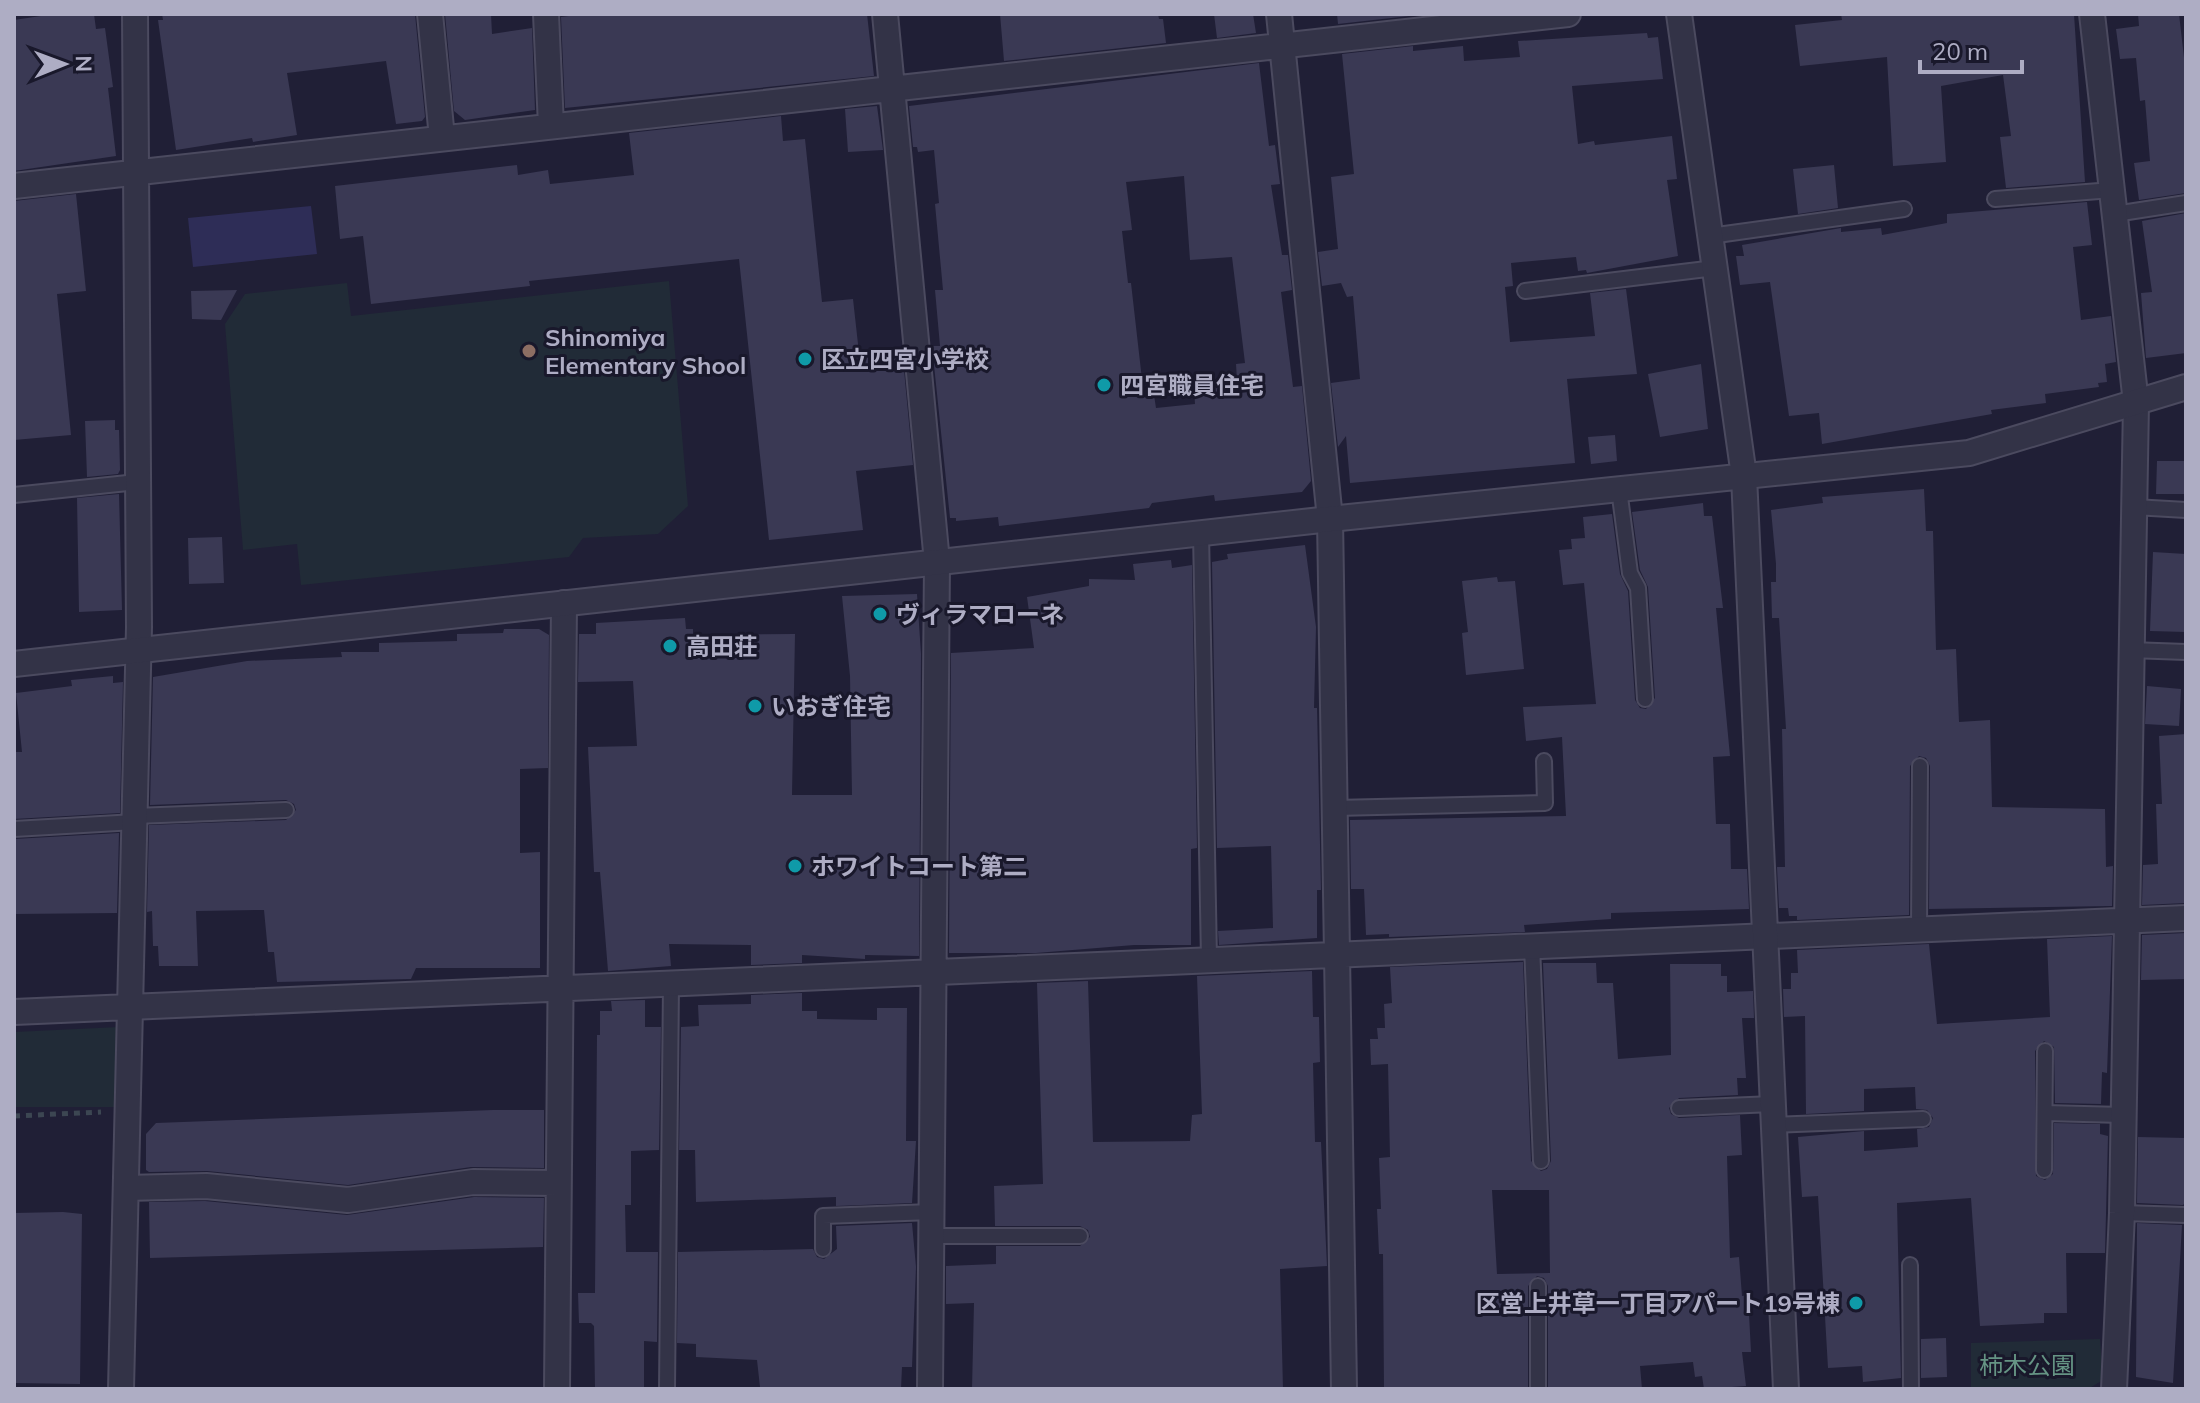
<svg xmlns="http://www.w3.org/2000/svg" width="2200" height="1403" font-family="Mulish,'Noto Sans JP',sans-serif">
<rect width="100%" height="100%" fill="#201f36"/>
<!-- green -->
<path fill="#212b37" d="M669,281L688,506L658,534L583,538L569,557L301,585L297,544L243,550L225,324L245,294L347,283L351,316Z
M119,1027L116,1107H14V1032Z
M2100,1339L2103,1380L2088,1389H1971V1343Z"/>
<!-- water -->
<path fill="#2e2d57" d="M311,206L317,254L193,267L188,218Z"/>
<!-- building -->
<path fill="#3a3954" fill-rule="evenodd" d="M54,14H94L96,29L105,28L113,87L108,88L116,156L14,171V20Z
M162,14H415L425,117L422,121L396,124L386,61L287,73L297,135L253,142L252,138L176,150L158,20H163Z
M445,14H491L492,34L532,28L535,110L465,120L454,111Z
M584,14H867L874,76L565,108L561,17Z
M1000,14H1158L1159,19H1163L1166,43L1004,61Z
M1214,14H1253L1256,33L1217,38Z
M1337,14H1409V16L1338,24Z
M1841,14H2074L2085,182L2006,188L2000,137L2011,136L2003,75L1941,86L1946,162L1893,166L1887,57L1800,66L1795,25L1842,20Z
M2138,14H2179L2186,75V193L2139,200L2134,163L2150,161L2145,100L2140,101L2136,58L2120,59L2116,29L2139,26Z
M1647,33L1648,38L1658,37L1663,79L1572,86L1578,144L1594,141L1595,145L1672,136L1677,179L1667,180L1678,256L1587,273L1586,270L1578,271L1576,257L1511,263L1513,286L1505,287L1510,342L1595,336L1590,293L1626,289L1637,374L1567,379L1575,463L1350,483L1346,436L1338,447L1331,383L1360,379L1353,296L1347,297L1341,283L1322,286L1318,252L1338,249L1331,177L1354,174L1342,54L1413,46V51L1463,46L1464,61L1520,57L1518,41Z
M1259,63L1269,146L1275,145L1280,184L1271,185L1282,255H1288L1292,290L1281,292L1293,387L1302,386L1311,481L1302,492L1215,501L1214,495L1152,503L1149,508L999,526L998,517L956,521V518H950L932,346H940L935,290H943L935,204L939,203L934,150L918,152L917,147H913L909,106ZM1184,176L1190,260L1232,257L1245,363L1236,364L1237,380L1194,388L1195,404L1156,408L1154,395L1144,397L1131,283H1128L1122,231L1132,230L1126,182Z
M877,106L883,150L848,152L845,109Z
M781,116L783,141L805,139L822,302L853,299L859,353L902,349L913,465L856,471L863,530L769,540L739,259L529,281L530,286L371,304L363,236L340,239L335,186L517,165L518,175L548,170L550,184L634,175L629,133Z
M1834,165L1838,208L1798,214L1793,169Z
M76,194L86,291L57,294L71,435L14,440V201Z
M2087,202L2092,245L2073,247L2081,320L2111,316L2116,362L2105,364L2107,382L2098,383L2099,387L2045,394L2046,403L1991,410L1992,414L1822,444L1819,413L1789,416L1770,282L1740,285L1736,256H1744L1742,245L1841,228V232L1881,228L1882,235L1947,223V214Z
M2186,213V353L2146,358L2141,293L2152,292L2142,221Z
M237,290L221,320L192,319L191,291Z
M1701,364L1708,429L1660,437L1648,374Z
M115,420V430H119L120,470L118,474L87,477L85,421Z
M1615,435L1617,461L1591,464L1588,437Z
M2157,461H2186V494H2156Z
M1924,489L1926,531H1933L1936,650L1956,649L1959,722L1990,720L1992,807L2105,809L2106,867L2113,866L2112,906L1929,909L1930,766L1926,758L1919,756L1910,766L1909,915L1797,920V916H1789L1788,908H1779L1777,867H1785L1782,729H1786L1779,618H1772L1771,582H1776V564L1771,510L1823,503L1822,497Z
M119,494L122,610L79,612L77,498Z
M1703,503L1704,516H1712L1723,608H1716L1730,756L1713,757L1716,824H1730L1731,869H1747L1749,909L1611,913V919L1524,925L1525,932L1389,937V934L1366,935L1364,889H1351L1350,820L1566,816L1562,737L1526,741L1523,707L1596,704L1584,583L1563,585L1559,550L1572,549L1571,539L1585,538L1583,517L1612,514L1620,574L1628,591L1635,700L1640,708L1646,709L1655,698L1648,587L1640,570L1632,512Z
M222,537L224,583L189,584L188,538Z
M1305,545L1316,627L1314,708H1317L1321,890H1317V938L1219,945L1218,931L1273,928L1271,846L1217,848L1212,562L1228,559L1227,554Z
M2153,552L2186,554V632L2150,631Z
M1171,560L1172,568L1192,565L1197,848L1191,849V945H1134L1036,953H949L951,653L1034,648L1027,597L1089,586V579L1135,580L1133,564Z
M1497,577L1498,582L1515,581L1524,669L1466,675L1462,633L1468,632L1462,581Z
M917,594L921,654L919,956L865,955V959L802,955V963L751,965V945L669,944L671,966L608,971L600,872H594L588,747L637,746L633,681L578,682L579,634H596V623L685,618L686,629H693V635L795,634L792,795H852L850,676L842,596Z
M504,629H539L549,635L548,768L520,769V853L540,852V968H416L411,979L277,982L274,952H268L264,910H257L196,911L198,966H159L158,946H153L152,911L147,912L149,825L286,820L296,810L294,804L286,800L150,805L153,677L247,661L342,657L341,652H379V643L457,641V634L503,633Z
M113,676V683L123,682L120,813L14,819V752H22L16,693L72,686L71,680Z
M2147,686L2181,689L2179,726L2145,724Z
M2186,734V903L2142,905L2143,865L2158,864L2156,804H2162L2159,736Z
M119,833L117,913L14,914V839Z
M2186,933V979L2141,980L2142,935Z
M2112,936L2107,1073L2102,1072L2101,1104L2055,1103L2054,1047L2044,1041L2035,1051L2036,1176L2045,1180L2053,1174L2054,1123L2100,1124V1134L2108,1136L2105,1253H2066L2067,1313H2044V1323L1980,1326L1971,1198L1897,1203L1901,1378L1863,1382L1862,1366L1828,1368L1818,1196L1802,1197L1798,1137L1864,1131V1151L1918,1147L1917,1129L1929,1127L1933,1118L1927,1110L1916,1109L1915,1087L1864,1089V1111L1806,1114L1805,1016L1784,1017L1783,989H1791V973H1798L1797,950L1929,944L1937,1024L2050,1017L2047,939Z
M1523,962L1531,1161L1541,1171L1547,1169L1551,1161L1543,963H1596L1597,983H1613L1618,1059L1671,1055L1670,964H1721V976H1727V992L1753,991L1754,1018H1742L1746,1078H1737L1738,1095L1679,1098L1669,1108L1671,1114L1679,1118L1740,1115L1742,1155L1727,1156L1730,1258L1739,1257L1742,1296L1748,1295L1751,1352H1742L1746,1386L1704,1389L1702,1376L1695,1377L1693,1362L1640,1366L1642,1389H1548V1286L1544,1278L1537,1276L1528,1286V1389H1384L1383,1254H1379L1377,1209H1381L1379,1158L1390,1157L1388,1064L1371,1065L1370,1039H1378L1377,1028H1385L1384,1004L1392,1003L1390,967ZM1492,1190H1549L1550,1273L1497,1274Z
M1312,971L1313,1017H1319L1320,1062L1313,1063L1315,1142H1321L1327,1266L1280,1269L1283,1389H972L974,1303L946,1304V1266L996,1264V1246H1080L1090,1237L1088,1230L1080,1226H995L994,1186L1043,1184L1037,983L1088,981L1093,1142L1190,1141L1192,1115L1202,1114L1197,976Z
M802,993V1011H817V1019L877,1020V1008H907L906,1141H916L912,1203L836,1206V1197L696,1202L695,1150H679L681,1027L699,1026L698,1005L751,1004V995Z
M645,1000V1027H661L659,1150L631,1151V1205H625L626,1252H658L657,1342L644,1341V1389H595L594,1326L591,1323H579L578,1293H595L597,1035H600V1011H612L611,1001Z
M493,1110H544V1168L471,1167L348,1185L207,1171L149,1172L146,1170V1134L156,1123Z
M2138,1137L2186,1138V1202L2183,1205L2137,1203Z
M474,1197L544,1198L543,1247L150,1258L149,1202L205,1201L347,1215Z
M63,1212L82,1214L80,1384L14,1383V1213Z
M912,1223L916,1267L912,1367H902L901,1389H769L760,1387L757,1360L696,1357V1344L677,1343L678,1252L813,1249L817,1257L824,1259L837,1249L836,1226Z
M2137,1223L2182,1225L2173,1383L2136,1377Z
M1946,1338L1947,1377L1921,1378V1339Z"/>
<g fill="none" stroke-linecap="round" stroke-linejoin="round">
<defs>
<path id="service" d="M1995,199L2112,190
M2115,214L2186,203
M1710,236L1904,209
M1525,291L1715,268
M1619,489L1630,573L1638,588L1645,699
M14,495L137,482
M2134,507L2186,510
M1201,533L1209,959
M2130,650L2186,652
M1335,808L1545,803L1544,761
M135,816L286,810
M14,829L135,822
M1919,929L1920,766
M1532,946L1541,1161
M1679,1108L1773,1104
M2045,1113L2123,1115
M1774,1125L1923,1119
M2044,1170L2045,1051
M2122,1213L2186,1215
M931,1236H1080
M823,1249V1216L932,1212
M1910,1265L1911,1389
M1538,1286V1389
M667,1389L671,984"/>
<path id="minor" d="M430,14L442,138
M546,14L551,126
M885,14L937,562L930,1389
M1279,14L1330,519L1344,1389
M2092,14L2136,403L2122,1213L2114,1389
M14,186L1568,14
M14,1012L2186,918
M126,1188L206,1186L348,1200L473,1182L558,1183
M121,1389L139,627L135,14
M557,1389L564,603"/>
<path id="tertiary" d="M1679,14L1744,476L1786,1389
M14,664L1330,519L1969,453L2186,387"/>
</defs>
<!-- service casing -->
<use href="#service" stroke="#4b4a5f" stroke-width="18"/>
<!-- minor casing -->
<use href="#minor" stroke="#4b4a5f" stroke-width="28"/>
<!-- tertiary casing -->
<use href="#tertiary" stroke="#4b4a5f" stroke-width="28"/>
<!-- path -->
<path stroke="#3c4652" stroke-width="5" stroke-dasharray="6 6" stroke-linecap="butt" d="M14,1116L101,1112"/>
<!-- service -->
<use href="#service" stroke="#333347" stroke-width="14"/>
<!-- minor -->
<use href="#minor" stroke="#333347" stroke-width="24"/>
<!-- tertiary -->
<use href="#tertiary" stroke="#333347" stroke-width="24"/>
</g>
<!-- markers -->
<circle fill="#8d6e63" stroke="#19182b" stroke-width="3" cx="529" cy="351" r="8"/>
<g fill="#0f9aa8" stroke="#19182b" stroke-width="3">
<circle cx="805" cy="359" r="8"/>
<circle cx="1104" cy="385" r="8"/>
<circle cx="880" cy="614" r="8"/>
<circle cx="670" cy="646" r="8"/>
<circle cx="755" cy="706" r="8"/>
<circle cx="795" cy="866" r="8"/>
<circle cx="1856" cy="1303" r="8"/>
</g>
<g text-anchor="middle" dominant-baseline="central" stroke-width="6" stroke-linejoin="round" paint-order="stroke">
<!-- poi labels -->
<g font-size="24" font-weight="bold" fill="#aeadc4" stroke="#19182b" text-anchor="start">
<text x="545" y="337">Shinomiya<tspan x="545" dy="28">Elementary Shool</tspan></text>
<text x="821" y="359">区立四宮小学校</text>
<text x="1120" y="385">四宮職員住宅</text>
<text x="896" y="614">ヴィラマローネ</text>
<text x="686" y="646">高田荘</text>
<text x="771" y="706">いおぎ住宅</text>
<text x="811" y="866">ホワイトコート第二</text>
<text x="1840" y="1303" text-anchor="end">区営上井草一丁目アパート19号棟</text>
</g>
<!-- park labels -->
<g font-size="24" fill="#659484" stroke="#19182b">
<text x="2027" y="1365">柿木公園</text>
</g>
</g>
<!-- border -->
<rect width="2200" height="1403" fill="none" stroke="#aeadc4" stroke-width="32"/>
<!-- north arrow -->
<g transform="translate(64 64) rotate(89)" stroke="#19182b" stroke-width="6" paint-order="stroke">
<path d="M0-6L14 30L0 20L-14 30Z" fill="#aeadc4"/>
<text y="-12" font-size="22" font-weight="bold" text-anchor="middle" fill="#aeadc4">N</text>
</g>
<!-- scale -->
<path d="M1920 60v12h102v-12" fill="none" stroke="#aeadc4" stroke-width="4"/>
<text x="1932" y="60" font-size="24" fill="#aeadc4" stroke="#19182b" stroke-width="6" paint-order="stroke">20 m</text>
</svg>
